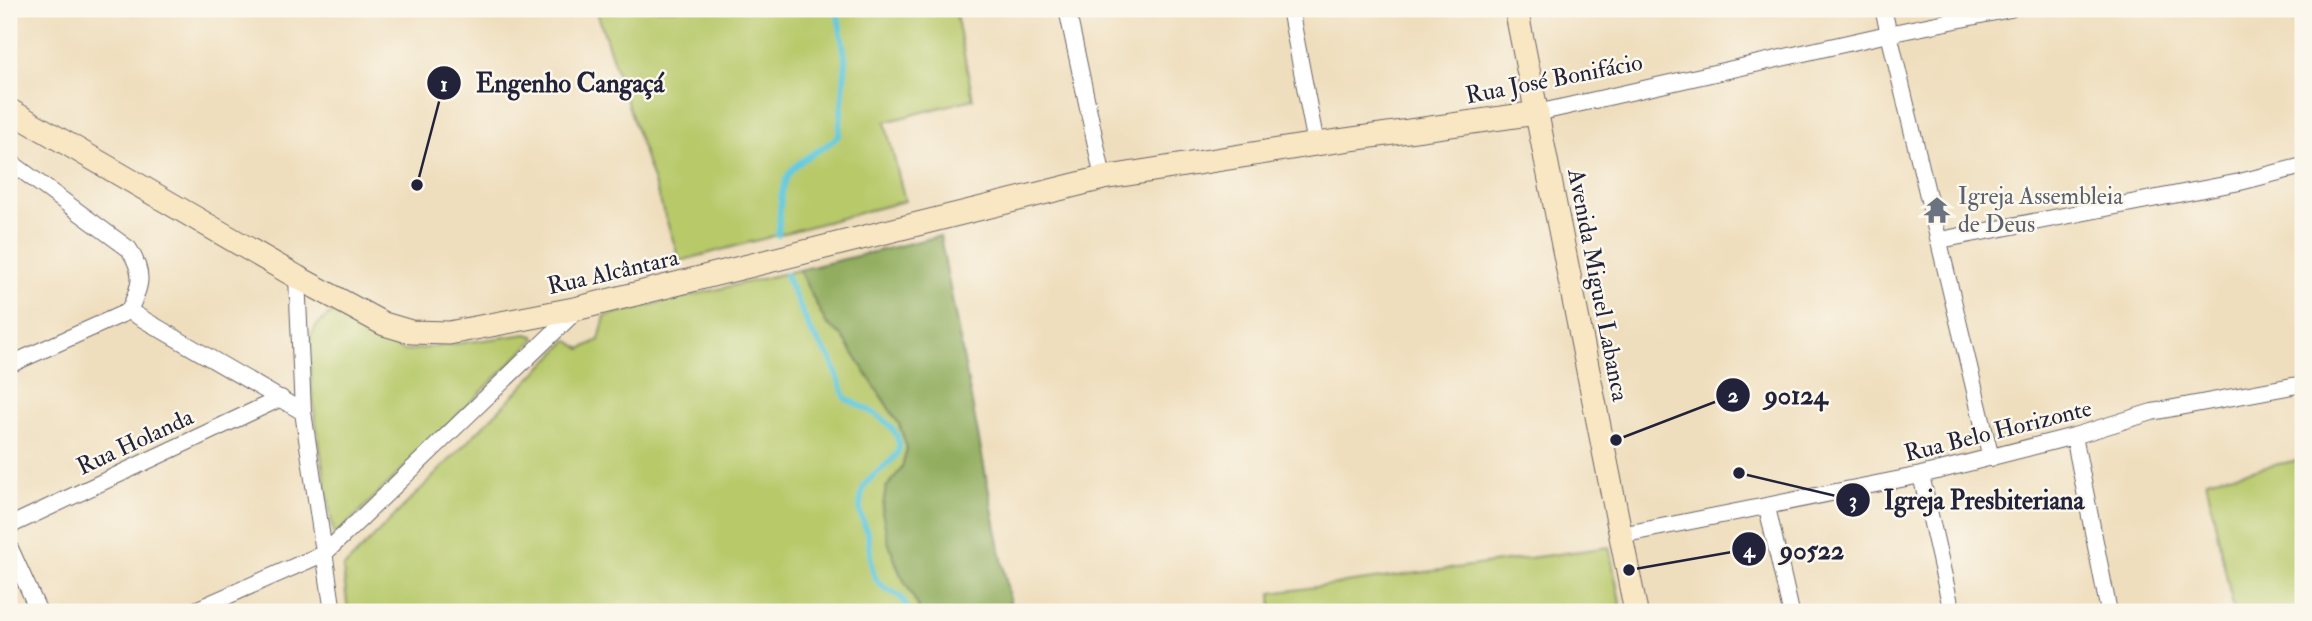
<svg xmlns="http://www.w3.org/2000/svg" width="2312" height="621" font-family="'IM FELL Double Pica',serif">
<rect width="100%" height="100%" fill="#fbf7ec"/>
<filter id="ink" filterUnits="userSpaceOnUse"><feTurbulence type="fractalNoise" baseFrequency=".0143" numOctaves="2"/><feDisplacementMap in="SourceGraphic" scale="14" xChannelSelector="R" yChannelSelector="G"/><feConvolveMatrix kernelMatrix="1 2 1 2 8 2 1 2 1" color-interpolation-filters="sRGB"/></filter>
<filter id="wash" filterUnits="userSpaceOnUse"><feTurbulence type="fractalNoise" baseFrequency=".00686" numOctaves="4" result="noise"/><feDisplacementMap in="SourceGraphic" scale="28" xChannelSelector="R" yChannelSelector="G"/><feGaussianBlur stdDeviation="1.57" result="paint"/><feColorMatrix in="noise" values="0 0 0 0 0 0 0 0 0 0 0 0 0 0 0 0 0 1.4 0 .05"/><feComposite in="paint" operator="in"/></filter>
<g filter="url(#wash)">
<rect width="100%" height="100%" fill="#efdebd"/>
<!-- green -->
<path fill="#b8c96b" stroke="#6d7653" stroke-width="2" d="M596,9H955L973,99L885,122L905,201L680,261Z
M799,270L826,323L842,336L899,424L907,448L902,468L886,488C887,518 887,546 900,573C906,586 918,598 919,612H348L343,568L568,340L581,349L599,340L605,316Z
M331,313L338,314L404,351L527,334L534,336L535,339L334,537L314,410L309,356L311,336L316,326Z
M2303,459V612H2234L2206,480Z
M1609,547L1622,612H1272L1271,593Z"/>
<!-- forest -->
<path fill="#92ad5f" stroke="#5a684d" stroke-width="2" d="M940,236L1012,612H919L918,606L900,573L888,541L882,512L886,488L902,468L907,448L899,424L842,336L826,323L799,270Z"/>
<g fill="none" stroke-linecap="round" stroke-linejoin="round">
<!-- stream -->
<path stroke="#5ec7da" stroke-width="6" d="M778,235C781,215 778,188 791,171C803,155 826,150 839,135L846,62L837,9
M786,275L811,332L831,359L846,399C863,407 896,421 899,443C902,463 865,473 862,493C861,498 860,505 860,510C861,518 866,527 868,536C871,550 869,572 879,583C891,596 901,588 908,612"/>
</g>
</g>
<g filter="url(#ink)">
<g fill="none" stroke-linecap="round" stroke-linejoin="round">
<defs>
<path id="street" d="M1067,9L1103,178
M1290,9L1316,144
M1883,9L1991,458
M1537,113L1888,34L2010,9
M9,161L129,249C145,275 141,284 129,311
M1940,240L2240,182L2303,166
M297,277L303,412
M9,365L129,311L303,412L333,612
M2074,436L2109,612
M1921,475L1952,612
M1767,507L1791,612
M9,526L281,398
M1621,535L1921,475L2074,436L2152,412L2303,384
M9,546L39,612
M191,612L325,553L578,309"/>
<path id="secondary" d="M1516,9L1636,612
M9,110L297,277L384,324L411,332L449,333L579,308L1103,178L1316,144L1537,113"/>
</defs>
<!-- street casing -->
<use href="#street" stroke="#6a6468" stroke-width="18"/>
<!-- secondary casing -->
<use href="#secondary" stroke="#6a6468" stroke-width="25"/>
<!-- street -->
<use href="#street" stroke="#fff" stroke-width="16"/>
<!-- secondary -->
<use href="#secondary" stroke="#f9e7c3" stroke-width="23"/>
</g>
</g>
<!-- icons -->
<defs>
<symbol id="temple-bare" viewBox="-9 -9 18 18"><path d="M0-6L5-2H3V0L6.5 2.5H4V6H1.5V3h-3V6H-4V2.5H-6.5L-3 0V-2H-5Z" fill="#6b7280" stroke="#fbf7ec" stroke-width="2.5" paint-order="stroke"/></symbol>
</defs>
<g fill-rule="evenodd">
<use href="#temple-bare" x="1918" y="191" width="38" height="38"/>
</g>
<g text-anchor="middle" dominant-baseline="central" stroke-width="5" stroke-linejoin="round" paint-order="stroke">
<!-- street labels -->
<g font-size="24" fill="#22223b" stroke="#fbf7ec">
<text transform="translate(1554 79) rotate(-11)">Rua José Bonifácio</text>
<text transform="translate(613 272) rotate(-13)">Rua Alcântara</text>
<text transform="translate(1598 285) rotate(79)">Avenida Miguel Labanca</text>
<text transform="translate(1998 431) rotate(-14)">Rua Belo Horizonte</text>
<text transform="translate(135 442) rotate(-25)">Rua Holanda</text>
</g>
<!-- worship labels -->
<g font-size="24" fill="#5b616d" stroke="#fbf7ec" text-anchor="start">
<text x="1958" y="196">Igreja Assembleia<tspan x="1958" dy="28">de Deus</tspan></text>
</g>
</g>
<!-- callouts -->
<path fill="none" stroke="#22223b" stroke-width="2.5" d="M417 185L444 83M1616 440L1733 395M1739 473L1853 500M1629 570L1749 549"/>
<g fill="#22223b" stroke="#fbf7ec" stroke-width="2.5">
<circle cx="417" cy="185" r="7"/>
<circle cx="1616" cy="440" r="7"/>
<circle cx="1739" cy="473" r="7"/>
<circle cx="1629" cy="570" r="7"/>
<circle cx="444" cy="83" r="18"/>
<circle cx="1733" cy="395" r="18"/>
<circle cx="1853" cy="500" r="18"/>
<circle cx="1749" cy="549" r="18"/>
</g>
<g font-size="21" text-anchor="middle" font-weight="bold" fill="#fff">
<text x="444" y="91">1</text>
<text x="1733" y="402">2</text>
<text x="1853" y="507">3</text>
<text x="1749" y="557">4</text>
</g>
<g font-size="26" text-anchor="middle" font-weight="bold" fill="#22223b" stroke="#fbf7ec" stroke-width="5" stroke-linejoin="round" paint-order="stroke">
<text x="570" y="92">Engenho Cangaçá</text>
<text x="1796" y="404">90124</text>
<text x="1984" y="509">Igreja Presbiteriana</text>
<text x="1812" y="559">90522</text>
</g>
<!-- margin -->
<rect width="2312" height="621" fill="none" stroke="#fbf7ec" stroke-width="35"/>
</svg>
